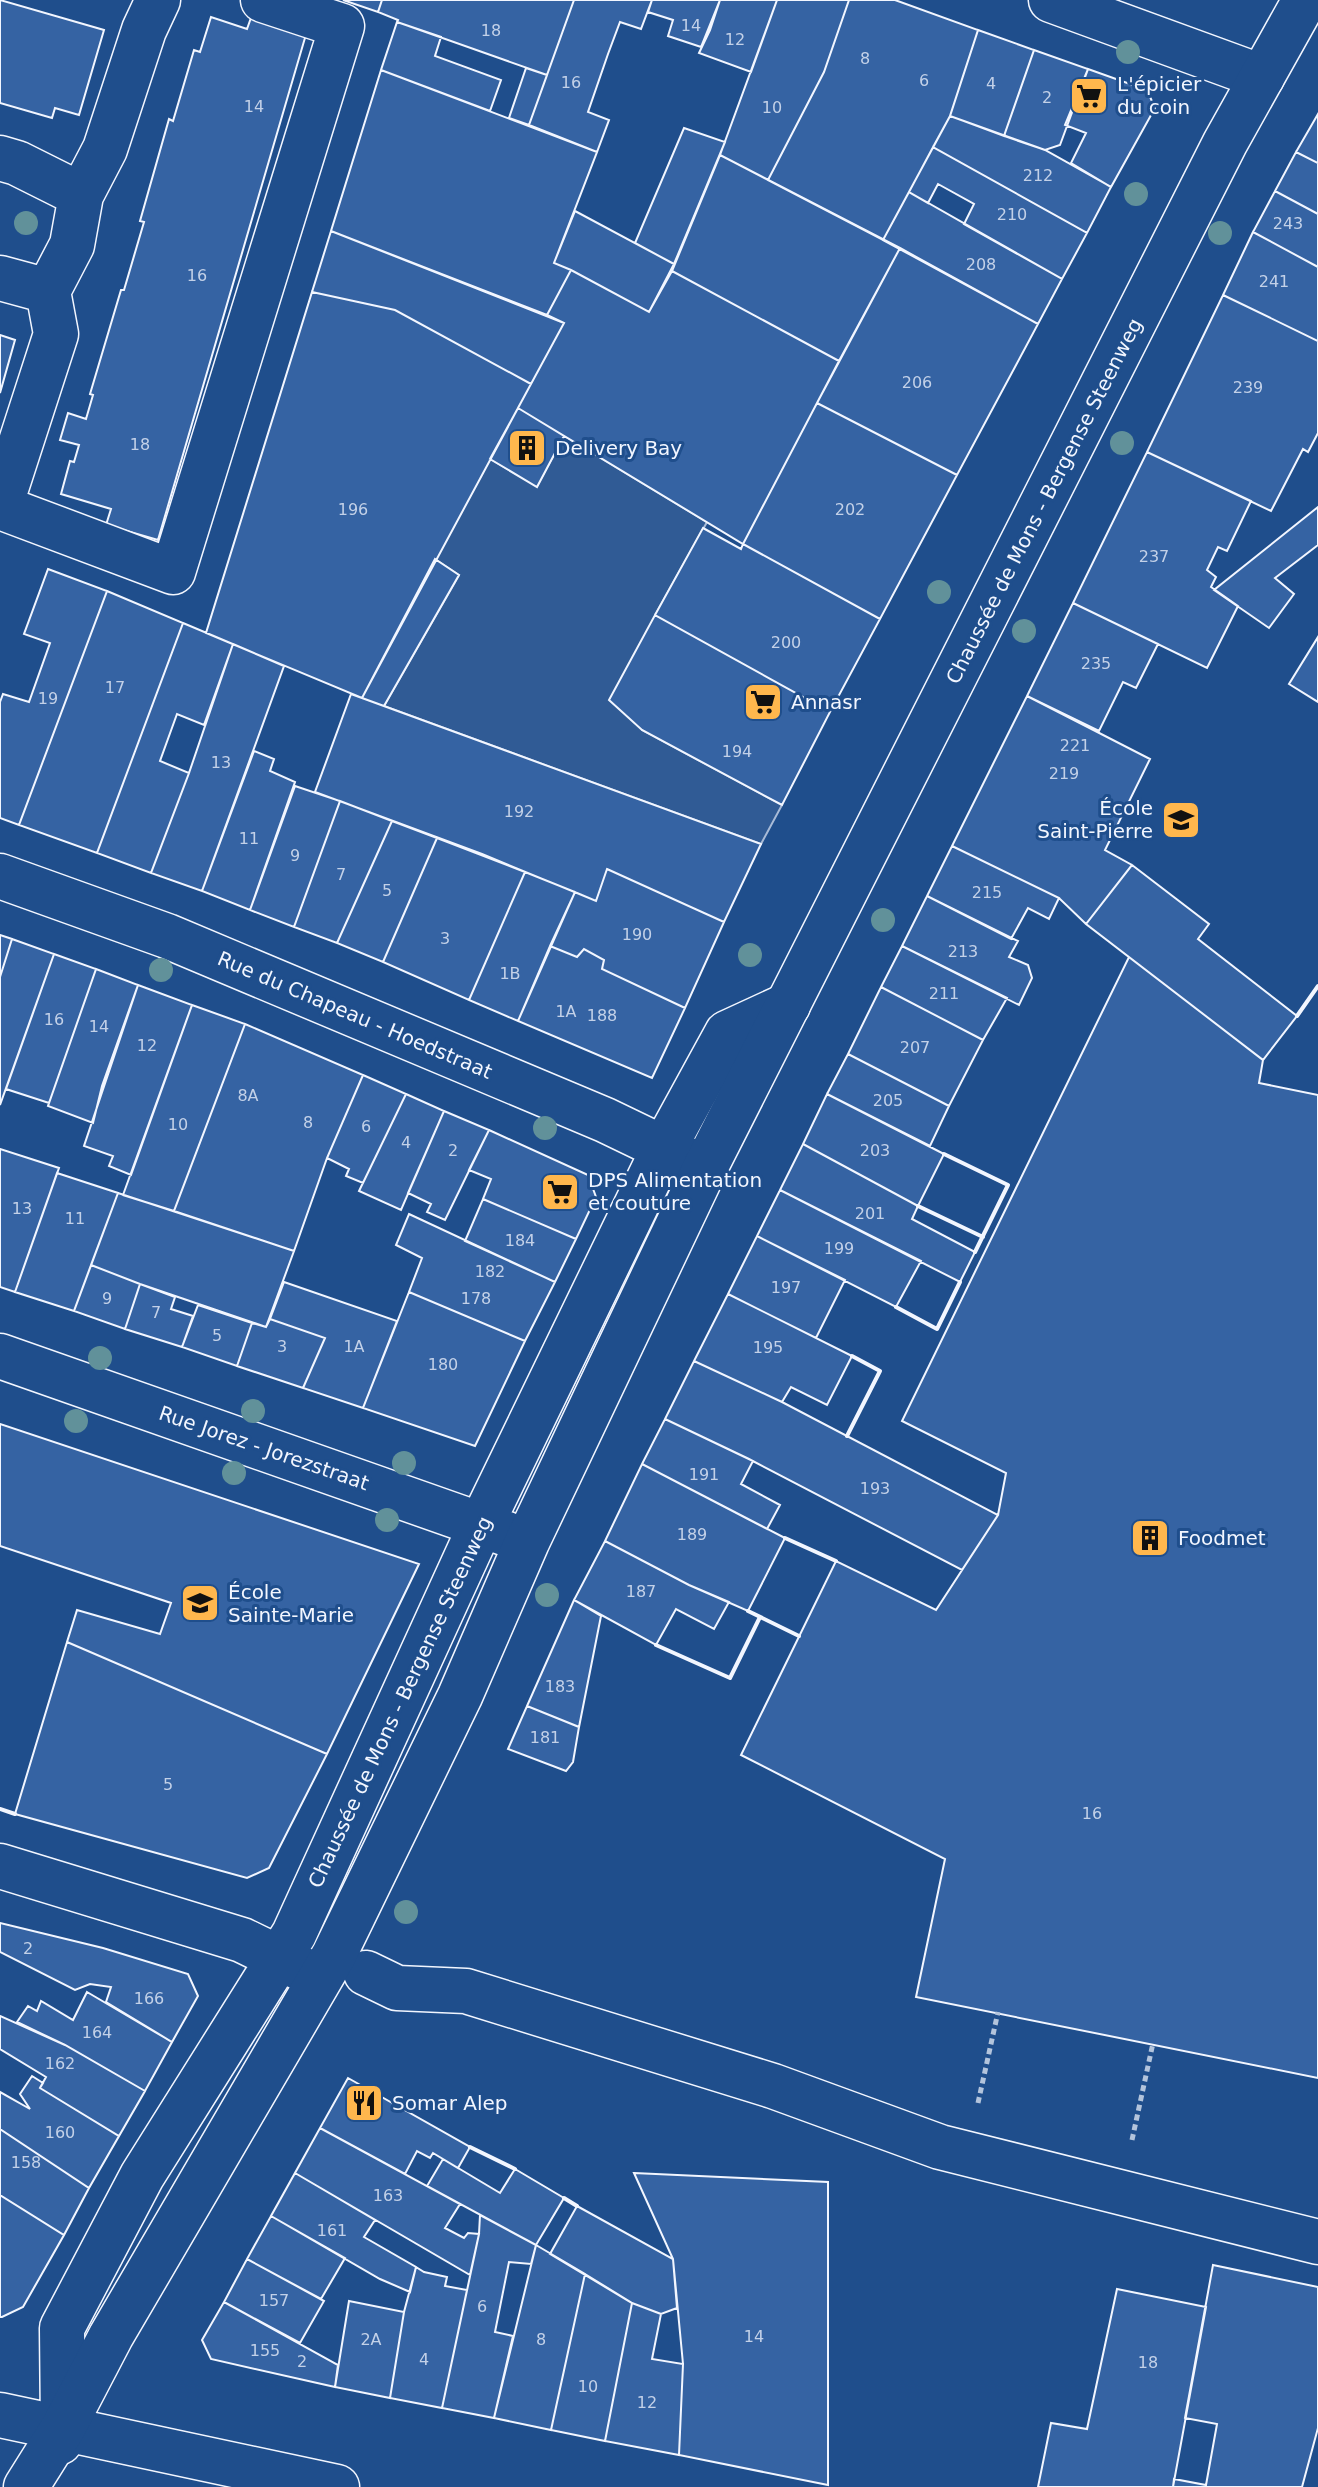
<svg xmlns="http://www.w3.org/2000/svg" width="1318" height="2487" font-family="'DejaVu Sans',sans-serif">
<rect width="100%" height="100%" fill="#1f4e8c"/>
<!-- parking -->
<path fill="#305b95" stroke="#a8bbd7" stroke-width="2" d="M564,436L707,522L655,615L642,730L782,805L761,844L384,706L459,575L435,559L490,459L537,486Z"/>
<!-- building -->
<path fill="#3563a3" stroke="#f2f6ff" stroke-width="2" d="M0,0L104,30L79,115L55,108L52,118L0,103Z
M343,0H382L378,12Z
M382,0H574L547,75L397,22L398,20L378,12Z
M574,0H652L641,29L620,22L608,54L588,112L609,120L597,152L529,125Z
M652,0H720L701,47L668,36L673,20L648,12Z
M720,0H777L751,72L699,53L710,30Z
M777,0H849L824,72L768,180L720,155Z
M849,0H895L978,30L950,116L883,240L768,180L824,72Z
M252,15L307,31L158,540L106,525L111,509L61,494L70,461L74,462L79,445L60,440L68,413L86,419L93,395L90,394L121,290H124L144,222L140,221L169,119L173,121L194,50L200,52L211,17L247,29Z
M397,22L441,37L435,56L501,80L490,111L381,70Z
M978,30L1034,50L1004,136L950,116Z
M1034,50L1088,69L1060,145L1045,150L1004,136Z
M526,68L547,75L529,125L509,118Z
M1088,69L1147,90L1155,108L1111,187L1071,163L1086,133L1065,125Z
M381,70L597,152L554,263L571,270L547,315L331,231Z
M1318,114V163L1296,152Z
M950,116L1045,150L1111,187L1087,233L933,147Z
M684,128L725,142L674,264L635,243Z
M933,147L1087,233L1062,279L964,224L974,204L938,184L928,203L909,192Z
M1296,152L1318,163V214L1275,191Z
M720,155L900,248L839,361L672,271Z
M1275,191L1318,214V267L1253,232Z
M909,192L1062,279L1038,324L883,240Z
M575,211L674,264L649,312L571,270L554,263Z
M331,231L564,323L531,384L395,310L312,292Z
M1253,232L1318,267V341L1223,295Z
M900,248L1038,324L957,475L817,403Z
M571,270L649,312L672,271L839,361L743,544L518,408L564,323L547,315Z
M312,292L395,310L531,384L362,698L206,633Z
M1223,295L1318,341V433L1308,452L1303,449L1271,511L1147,452Z
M0,335L15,340L0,393Z
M817,403L957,475L880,619L743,544Z
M518,408L564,436L537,487L490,459Z
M1147,452L1251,501L1227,551L1218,547L1207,570L1216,577L1211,587L1238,606L1207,668L1073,603Z
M1318,507V545L1275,578L1294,594L1269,628L1214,590Z
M703,528L741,549L743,544L880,619L830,712L655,615Z
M435,559L459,575L384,706L362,698Z
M48,569L107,591L19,825L0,818V702L3,694L29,702L50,643L24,634Z
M107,591L183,623L97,853L19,825Z
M1073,603L1158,644L1136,688L1123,682L1099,731L1027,696Z
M655,615L830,712L782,805L642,730L609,700Z
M183,623L233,644L204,725L177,714L160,761L189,773L151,873L97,853Z
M1318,637V702L1289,684Z
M233,644L284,666L202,891L151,873L189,773Z
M351,694L761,844L724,922L607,869L596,901L482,854L315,792Z
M1027,696L1150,759L1105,850L1132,865L1086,924L1059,898L952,846Z
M254,751L274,759L270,771L295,782L250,910L202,891Z
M295,786L340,801L294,927L250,910Z
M340,801L392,821L337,943L294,927Z
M392,821L437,838L383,962L337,943Z
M437,838L525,872L469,1000L383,962Z
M952,846L1059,898L1049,919L1028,908L1011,939L927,896Z
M1132,865L1209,924L1198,939L1297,1016L1263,1060L1086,924Z
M607,869L724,922L685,1008L602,969L604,960L584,949L577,957L550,946L575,892L596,901Z
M525,872L575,892L518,1021L469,1000Z
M927,896L1018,941L1009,957L1028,965L1032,978L1019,1005L902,946Z
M0,935L12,939L0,977Z
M12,939L54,954L0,1105V977Z
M550,946L577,957L584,949L604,960L602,969L685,1008L652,1078L518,1021Z
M902,946L1007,998L983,1040L881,987Z
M54,954L96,969L49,1103L6,1089Z
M1129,957L1263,1060L1259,1083L1318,1095V2078L916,1997L945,1859L741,1755L836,1561L936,1610L998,1515L1006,1473L902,1421Z
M96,969L138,985L102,1086L93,1123L48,1106Z
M138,985L192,1005L131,1175L109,1166L113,1156L84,1146Z
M881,987L983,1040L949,1106L848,1054Z
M192,1005L245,1024L174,1211L123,1195Z
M245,1024L363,1075L327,1158L294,1251L174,1211Z
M848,1054L949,1106L930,1146L827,1094Z
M363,1075L406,1094L363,1183L346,1176L349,1169L327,1158Z
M406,1094L444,1111L401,1210L359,1191Z
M827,1094L944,1154L918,1206L803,1144Z
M444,1111L489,1130L445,1220L427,1212L431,1204L408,1193Z
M489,1130L588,1175L596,1197L576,1239L483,1199L491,1179L469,1170Z
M803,1144L918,1206L912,1219L975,1252L960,1282L780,1190Z
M0,1149L59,1168L15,1292L0,1287Z
M57,1173L118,1193L74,1311L15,1292Z
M780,1190L921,1261L896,1307L757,1236Z
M118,1193L294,1251L266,1327L140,1284L91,1265Z
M483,1199L576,1239L555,1282L465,1241Z
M409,1214L555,1282L525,1341L409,1292L422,1258L396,1245Z
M757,1236L845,1280L816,1338L728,1294Z
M91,1265L140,1284L125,1329L74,1311Z
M284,1282L397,1321L363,1408L303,1388L325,1338L270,1319Z
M140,1284L175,1297L171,1309L193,1316L182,1347L125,1329Z
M409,1292L525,1341L475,1446L363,1408Z
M728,1294L852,1356L827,1405L791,1387L782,1402L694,1361Z
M198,1305L252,1323L237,1366L182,1347Z
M270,1319L325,1338L303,1388L237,1366L252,1323L266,1327Z
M694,1361L782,1402L998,1515L962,1570L749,1459L665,1419Z
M665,1419L753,1461L741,1484L780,1505L767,1529L642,1464Z
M0,1424L419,1564L327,1754L67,1642L77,1610L160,1634L171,1603L0,1546Z
M642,1464L785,1538L748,1611L689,1585L605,1541Z
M605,1541L689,1585L729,1602L714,1629L676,1609L656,1645L574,1600Z
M574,1600L601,1616L579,1727L527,1706Z
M67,1642L327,1754L269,1868L247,1878L15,1814Z
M527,1706L579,1727L573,1762L566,1771L508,1749Z
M0,1923L103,1948L188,1974L198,1996L172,2042L106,2002L111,1987L90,1984L75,1990L0,1952Z
M87,1992L172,2042L145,2091L65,2045L17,2022L28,2006L37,2011L41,2001L73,2020Z
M0,2016L65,2045L145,2091L119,2136L40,2088L46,2077L0,2049Z
M32,2076L43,2083L40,2088L119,2136L89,2188L0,2129V2092L30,2109L20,2094Z
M348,2078L470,2147L458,2168L433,2153L430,2158L417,2151L405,2174L320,2128Z
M320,2128L460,2204L445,2228L464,2238L468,2233L479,2234L470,2275L295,2173Z
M0,2129L89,2188L64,2235L0,2195Z
M443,2159L500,2193L515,2169L564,2198L536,2245L427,2186Z
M295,2173L375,2220L364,2237L416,2267L410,2292L380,2279L271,2216Z
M634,2173L828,2182V2485L679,2455L683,2364L673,2259Z
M0,2195L64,2235L23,2307L2,2317H0Z
M577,2206L673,2259L677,2308L661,2314L632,2303L550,2254Z
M480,2215L536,2245L531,2264L509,2262L495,2332L513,2336L494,2418L442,2408L479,2234Z
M271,2216L345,2258L321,2299L247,2259Z
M536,2245L585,2274L551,2430L494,2418Z
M247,2259L324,2301L300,2343L224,2302Z
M1213,2265L1318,2287V2428L1302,2487H1173L1174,2479L1206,2485L1217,2424L1185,2418Z
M416,2267L424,2272L447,2277L445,2286L467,2290L442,2408L390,2398L404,2312Z
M585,2274L632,2303L605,2441L551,2430Z
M1117,2289L1206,2307L1173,2487H1038L1051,2423L1087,2429Z
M349,2301L404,2312L390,2398L335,2387Z
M224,2302L338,2365L335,2387L211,2359L202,2340Z
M632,2303L661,2314L652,2359L683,2364L679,2455L605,2441Z"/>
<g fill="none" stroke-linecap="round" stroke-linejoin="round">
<defs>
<path id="minor" d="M1051,0L1262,77
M0,158L17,163L81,195L72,245L48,291L0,278
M81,195L105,149L144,30L158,0
M0,507L173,572L342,26L263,0
M0,507L56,334L48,291
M0,876L167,936L605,1120L688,1160
M0,1356L507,1534
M0,1866L242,1940L304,1970
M366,1973L397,1988L466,1991L773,2086L940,2147L1318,2242
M0,2415L337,2487
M60,2442L63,2428L62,2328L142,2176L294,1934L481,1525L664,1148L727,1033L788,1005"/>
<path id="major" d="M26,2487L63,2428L111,2336L334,1955L460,1696L527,1542L705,1168L1225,143L1305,0"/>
</defs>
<!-- minor casing -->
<use href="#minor" stroke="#f2f6ff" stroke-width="47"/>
<!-- major casing -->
<use href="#major" stroke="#f2f6ff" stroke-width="47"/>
<!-- path -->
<path stroke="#b3c4dc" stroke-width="5" stroke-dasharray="6 4" stroke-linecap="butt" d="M978,2103L998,2012
M1132,2140L1153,2043"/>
<!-- minor -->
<use href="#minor" stroke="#1f4e8c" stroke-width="44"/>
<!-- major -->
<use href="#major" stroke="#1f4e8c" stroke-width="44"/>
<!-- wall -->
<path stroke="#f2f6ff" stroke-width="4" d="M1297,1016L1318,986
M944,1154L1008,1185L975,1252
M918,1206L983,1237
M896,1307L937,1329L960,1282
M847,1436L880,1371L852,1356
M785,1538L836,1561
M748,1611L799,1636
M656,1645L730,1678L760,1617
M0,1809L15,1814
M470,2147L515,2169
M564,2198L577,2206"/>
</g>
<!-- trees -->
<g fill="#61919a">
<circle cx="1128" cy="52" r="12"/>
<circle cx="1136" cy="194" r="12"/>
<circle cx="26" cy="223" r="12"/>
<circle cx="1220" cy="233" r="12"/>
<circle cx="1122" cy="443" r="12"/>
<circle cx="939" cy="592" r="12"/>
<circle cx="1024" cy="631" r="12"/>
<circle cx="883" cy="920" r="12"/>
<circle cx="750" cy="955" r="12"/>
<circle cx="161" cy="970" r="12"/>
<circle cx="545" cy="1128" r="12"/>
<circle cx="100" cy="1358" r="12"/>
<circle cx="253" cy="1411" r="12"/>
<circle cx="76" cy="1421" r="12"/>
<circle cx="404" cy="1463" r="12"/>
<circle cx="234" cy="1473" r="12"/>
<circle cx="387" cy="1520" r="12"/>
<circle cx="547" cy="1595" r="12"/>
<circle cx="406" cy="1912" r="12"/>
</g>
<!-- icons -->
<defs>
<symbol id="supermarket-square" viewBox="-11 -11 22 22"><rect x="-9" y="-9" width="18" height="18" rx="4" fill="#ffb74d" stroke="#1f4e8c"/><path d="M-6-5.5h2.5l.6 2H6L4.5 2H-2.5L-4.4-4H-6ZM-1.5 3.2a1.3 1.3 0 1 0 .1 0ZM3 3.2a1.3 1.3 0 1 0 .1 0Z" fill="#111"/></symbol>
<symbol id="building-square" viewBox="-11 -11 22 22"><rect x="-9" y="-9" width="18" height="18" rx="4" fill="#ffb74d" stroke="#1f4e8c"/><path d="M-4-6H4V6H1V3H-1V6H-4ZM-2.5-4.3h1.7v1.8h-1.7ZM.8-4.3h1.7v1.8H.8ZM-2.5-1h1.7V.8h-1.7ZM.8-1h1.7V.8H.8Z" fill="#111"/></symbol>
<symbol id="school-square" viewBox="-11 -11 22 22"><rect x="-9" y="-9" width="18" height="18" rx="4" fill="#ffb74d" stroke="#1f4e8c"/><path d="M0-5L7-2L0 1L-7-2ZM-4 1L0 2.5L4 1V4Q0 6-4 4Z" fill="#111"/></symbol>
<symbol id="restaurant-square" viewBox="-11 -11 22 22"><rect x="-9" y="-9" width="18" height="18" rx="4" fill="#ffb74d" stroke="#1f4e8c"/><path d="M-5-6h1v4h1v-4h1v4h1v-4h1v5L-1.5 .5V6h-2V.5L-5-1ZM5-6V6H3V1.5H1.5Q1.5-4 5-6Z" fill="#111"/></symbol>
</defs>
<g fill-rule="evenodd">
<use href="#supermarket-square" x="1067" y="74" width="44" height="44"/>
<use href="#building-square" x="505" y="426" width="44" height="44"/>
<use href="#supermarket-square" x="741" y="680" width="44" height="44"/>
<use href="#school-square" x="1159" y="798" width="44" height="44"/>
<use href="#supermarket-square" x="538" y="1170" width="44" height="44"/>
<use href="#building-square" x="1128" y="1516" width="44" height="44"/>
<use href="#school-square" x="178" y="1581" width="44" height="44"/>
<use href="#restaurant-square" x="342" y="2081" width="44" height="44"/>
</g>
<g text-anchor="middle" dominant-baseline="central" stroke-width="6" stroke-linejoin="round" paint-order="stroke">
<!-- number labels -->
<g font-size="16" fill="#c3d1e8">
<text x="691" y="25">14</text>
<text x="491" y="30">18</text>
<text x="735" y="39">12</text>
<text x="865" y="58">8</text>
<text x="924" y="80">6</text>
<text x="571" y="82">16</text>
<text x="991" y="83">4</text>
<text x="1047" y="97">2</text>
<text x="254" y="106">14</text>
<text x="772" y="107">10</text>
<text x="1038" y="175">212</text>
<text x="1012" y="214">210</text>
<text x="1288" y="223">243</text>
<text x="981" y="264">208</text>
<text x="197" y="275">16</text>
<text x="1274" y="281">241</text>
<text x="917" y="382">206</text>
<text x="1248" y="387">239</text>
<text x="140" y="444">18</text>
<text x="353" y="509">196</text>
<text x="850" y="509">202</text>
<text x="1154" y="556">237</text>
<text x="786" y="642">200</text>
<text x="1096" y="663">235</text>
<text x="115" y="687">17</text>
<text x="48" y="698">19</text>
<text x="1075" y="745">221</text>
<text x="737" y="751">194</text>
<text x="221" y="762">13</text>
<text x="1064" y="773">219</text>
<text x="519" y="811">192</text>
<text x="249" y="838">11</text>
<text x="295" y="855">9</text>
<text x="341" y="874">7</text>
<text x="387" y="890">5</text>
<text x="987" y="892">215</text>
<text x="637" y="934">190</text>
<text x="445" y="938">3</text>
<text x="963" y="951">213</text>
<text x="510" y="973">1B</text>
<text x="944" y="993">211</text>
<text x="566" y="1011">1A</text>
<text x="602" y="1015">188</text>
<text x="54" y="1019">16</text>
<text x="99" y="1026">14</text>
<text x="147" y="1045">12</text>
<text x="915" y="1047">207</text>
<text x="248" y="1095">8A</text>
<text x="888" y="1100">205</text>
<text x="308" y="1122">8</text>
<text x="178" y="1124">10</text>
<text x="366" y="1126">6</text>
<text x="406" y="1142">4</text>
<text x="453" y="1150">2</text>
<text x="875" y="1150">203</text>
<text x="22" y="1208">13</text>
<text x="870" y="1213">201</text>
<text x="75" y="1218">11</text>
<text x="520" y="1240">184</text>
<text x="839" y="1248">199</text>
<text x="490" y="1271">182</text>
<text x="786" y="1287">197</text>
<text x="107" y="1298">9</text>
<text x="476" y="1298">178</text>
<text x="156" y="1312">7</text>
<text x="217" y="1335">5</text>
<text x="282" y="1346">3</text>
<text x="354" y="1346">1A</text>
<text x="768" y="1347">195</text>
<text x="443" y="1364">180</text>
<text x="704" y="1474">191</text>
<text x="875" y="1488">193</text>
<text x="692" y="1534">189</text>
<text x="641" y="1591">187</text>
<text x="560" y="1686">183</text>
<text x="545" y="1737">181</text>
<text x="168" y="1784">5</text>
<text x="1092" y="1813">16</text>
<text x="28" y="1948">2</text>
<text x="149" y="1998">166</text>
<text x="97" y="2032">164</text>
<text x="60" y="2063">162</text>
<text x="60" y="2132">160</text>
<text x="26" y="2162">158</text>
<text x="388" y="2195">163</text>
<text x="332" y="2230">161</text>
<text x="274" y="2300">157</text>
<text x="482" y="2306">6</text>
<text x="754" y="2336">14</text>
<text x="371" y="2339">2A</text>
<text x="541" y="2339">8</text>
<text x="265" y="2350">155</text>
<text x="424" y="2359">4</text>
<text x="302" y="2361">2</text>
<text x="1148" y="2362">18</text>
<text x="588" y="2386">10</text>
<text x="647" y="2402">12</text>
</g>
<!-- poi labels -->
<g font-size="20" fill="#f2f6ff" stroke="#1f4e8c" text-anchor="start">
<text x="1117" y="84">L'épicier<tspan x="1117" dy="23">du coin</tspan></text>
<text x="555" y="448">Delivery Bay</text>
<text x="791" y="702">Annasr</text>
<text x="1153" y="808" text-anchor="end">École<tspan x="1153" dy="23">Saint-Pierre</tspan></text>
<text x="588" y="1180">DPS Alimentation<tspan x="588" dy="23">et couture</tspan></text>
<text x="1178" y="1538">Foodmet</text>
<text x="228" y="1592">École<tspan x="228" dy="23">Sainte-Marie</tspan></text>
<text x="392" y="2103">Somar Alep</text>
</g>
<!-- street labels -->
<g font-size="20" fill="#f2f6ff" stroke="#1f4e8c">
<text transform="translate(1044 501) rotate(-63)">Chaussée de Mons - Bergense Steenweg</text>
<text transform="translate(355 1015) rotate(23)">Rue du Chapeau - Hoedstraat</text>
<text transform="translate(264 1448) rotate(19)">Rue Jorez - Jorezstraat</text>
<text transform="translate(400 1702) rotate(-65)">Chaussée de Mons - Bergense Steenweg</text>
</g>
</g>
</svg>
